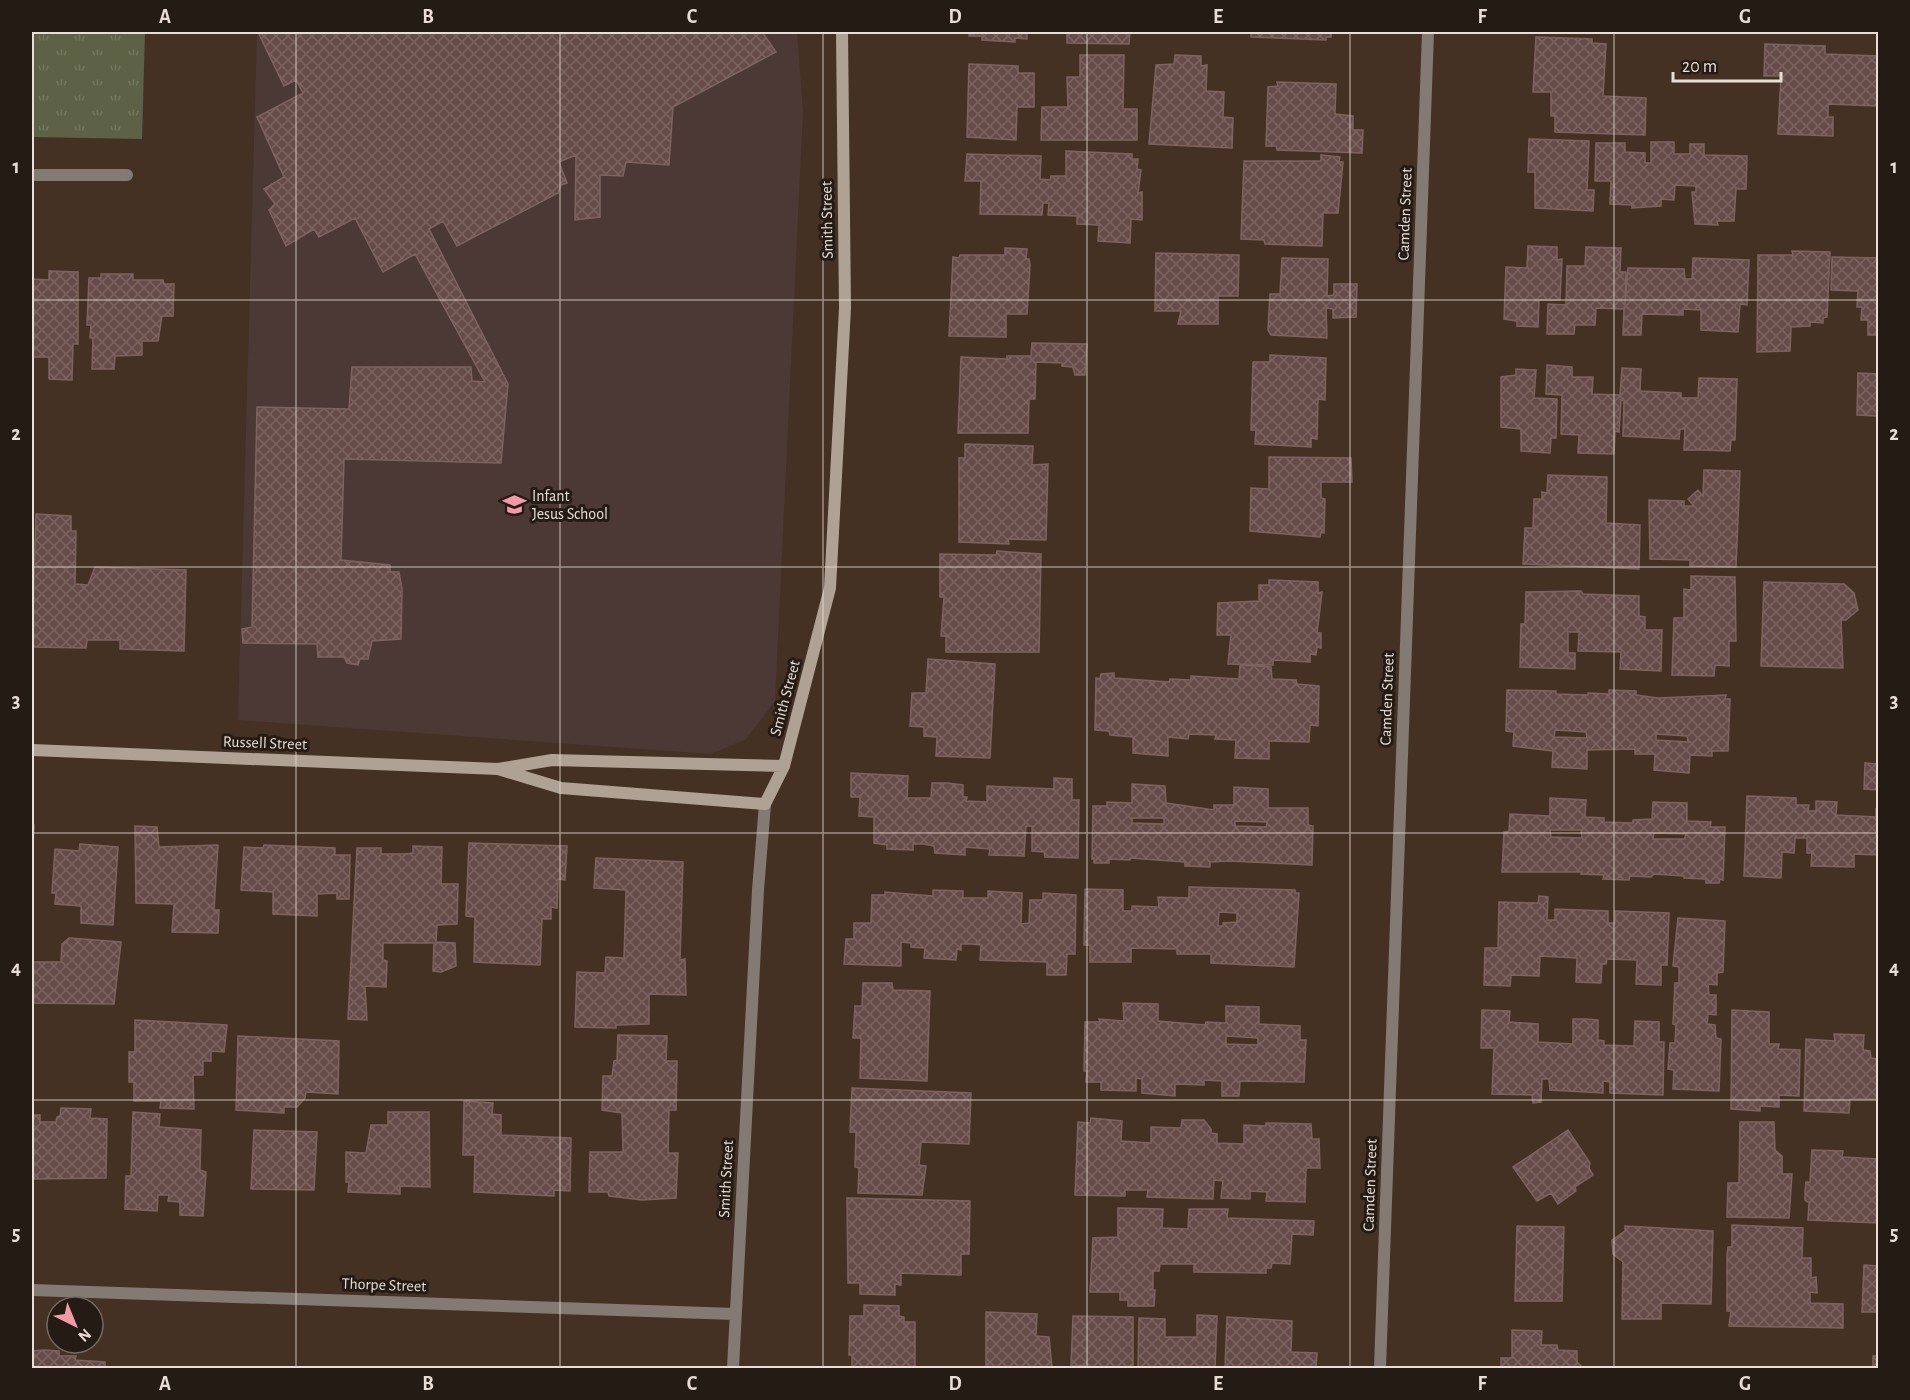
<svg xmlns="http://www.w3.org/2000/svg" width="1910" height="1400" font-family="'Alegreya Sans',sans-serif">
<defs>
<pattern id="grass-tufts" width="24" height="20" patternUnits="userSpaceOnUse" patternTransform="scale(1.5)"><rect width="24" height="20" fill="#5d6145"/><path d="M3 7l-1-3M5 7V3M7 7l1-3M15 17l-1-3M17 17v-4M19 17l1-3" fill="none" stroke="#74775f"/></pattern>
<pattern id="building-cross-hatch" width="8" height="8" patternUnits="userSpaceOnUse" patternTransform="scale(1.5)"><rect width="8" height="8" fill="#654c48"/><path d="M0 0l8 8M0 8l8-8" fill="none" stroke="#7b6562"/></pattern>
</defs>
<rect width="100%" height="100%" fill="#443124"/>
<!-- education -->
<path fill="#4c3834" d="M257,32H797L803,111L775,701L746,739L711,754L238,720Z"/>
<!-- grass -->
<path fill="url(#grass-tufts)" d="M32,32H145L142,139L32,137Z"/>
<!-- building -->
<path fill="url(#building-cross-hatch)" stroke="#7d635f" stroke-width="1.5" fill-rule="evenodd" d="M258,32H762L776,52L673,107L669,165L626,162L623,176L600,175V217L575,220L576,155L559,162L567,183L561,185L558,193L457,246L443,221L429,229L508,384L501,463L344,459L341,560L390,565V572H399L402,589L401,639L372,641L368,659H360L358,665L347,663L344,657H318L317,644L243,643L242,629L252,627L257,407L349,409L352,367H471L472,381L485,382L415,254L383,272L355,218L319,237L314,229L286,246L269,210L275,204L264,189L284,177L257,117L303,93L296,80L284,86Z
M969,32H1027V39L1015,38V42L982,40V36H969Z
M1067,32H1130L1129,44L1067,43Z
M1251,32H1331V37H1326V40L1251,37Z
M1536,37L1592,39V43L1606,44L1603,96L1646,98L1645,135L1555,132V116H1551V92H1533Z
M1765,44L1825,46V54L1878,56V106L1828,104V117H1833V136L1778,134L1781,76H1764Z
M1080,55H1124L1123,109H1137V140H1041L1042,107H1068L1067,77H1080Z
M1175,55L1201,56V66L1207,65L1206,91L1224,92L1223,117L1233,118L1232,148L1149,144L1156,65L1174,64Z
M969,64L1018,66V73H1034V107H1017L1016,140L967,137Z
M1277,82L1336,84L1335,114L1353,116V130H1363L1362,153L1277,150L1276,146H1266L1268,87L1278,86Z
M1529,139L1589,141L1587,190H1594L1593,211L1535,208V172H1528Z
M1651,142H1674V154H1690V144H1704V155L1747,156L1746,189H1736L1734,221H1717L1718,225L1695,224L1692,192H1696V186L1675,185L1674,200L1661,199V206L1632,208V205L1610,204L1611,181H1595L1596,143H1625V152L1645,153V163H1651Z
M1066,151L1132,154V159H1138L1137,169L1141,170L1138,193L1142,192V220L1131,219L1130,243L1098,241L1099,225L1077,224V216L1048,215L1049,203H1043L1042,215L980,214L981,181H965L967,154L1041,156L1040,179L1050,180L1051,176H1066Z
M1321,155L1340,157L1339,162H1343L1338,213H1323L1322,246L1265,244L1264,240L1241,239L1244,161H1321Z
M1528,246L1557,247V260L1562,259L1560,300H1539L1538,327L1517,326V321L1504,319L1506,267L1527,268Z
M1586,247L1621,248L1620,272H1626L1625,304L1628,268L1684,269L1685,279H1692L1693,258L1749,260L1747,305L1740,304L1738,332L1701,330V310L1683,309V315L1642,314L1641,335H1623L1624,309L1596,308L1595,325H1575L1574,334H1547L1548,304L1566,305L1567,266H1585Z
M1005,248L1027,249L1026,259H1029L1030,265L1027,314H1006V337L949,336L953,257L959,258L960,255H1005Z
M1792,251L1830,252L1827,317L1823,318V323L1810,322V326L1791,327L1790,351L1757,352L1758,255H1793Z
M1156,253L1239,255L1238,296H1218V324H1178L1181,311H1155Z
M1832,257L1878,258V335H1868V320H1861L1862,307H1857L1858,291L1831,290Z
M1282,258L1328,259L1327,296L1334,295V284H1357L1356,317L1333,318V309L1326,308L1327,338L1271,335L1268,330L1270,294H1280Z
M49,271L78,272V344H73L72,380L49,379V357H32V279L49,280Z
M101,274H133V280H163L164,284H174L173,316H162L158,341H142V355L115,356L114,369H92L93,338H90L91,325H87L89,278H101Z
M1032,343L1087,344L1085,375H1075L1073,367L1062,366V363L1036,362L1035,399H1029L1028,433H958L961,357L1007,359V356H1031Z
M1270,355L1326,358L1325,400L1318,399L1317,439L1311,438V447L1255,444L1256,430H1251L1253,362H1270Z
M1547,365L1572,367V377H1593L1592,394L1620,395L1622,368L1641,369L1640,391L1681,393V398H1698L1699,378L1737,379L1735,440H1731L1730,451L1702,450H1684L1685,429H1680L1679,439L1623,436L1624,401L1621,400L1619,432L1615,431L1614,454L1578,453L1579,435L1561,434L1562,395L1546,394Z
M1516,369L1536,370L1534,398L1557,399L1556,438H1551L1550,453L1521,451V429L1501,427V377L1516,375Z
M1858,373L1878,374V416L1857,415Z
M965,444L1033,446L1032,465L1048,464L1046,540L1008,539L1009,544L959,542V458H965Z
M1269,457L1351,458L1352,482H1321V498L1325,499L1324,533L1321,532L1320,537L1250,531L1251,488L1269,489Z
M1704,470L1740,471L1736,567L1690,566V560L1650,559L1649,500L1684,501V506H1694L1688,499L1698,490L1703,496Z
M1548,475L1607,477L1606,523L1640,525L1639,569L1523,564L1525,528H1533L1534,499H1542V492L1547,493Z
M36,514L71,516V531H76L75,584L88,585L95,567L186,570L184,651L120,649V640H87L86,648L32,647Z
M997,551L1041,554L1039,652H946V636H941L944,597H940V554L996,555Z
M1691,576L1735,577L1736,641H1729V666L1715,665L1714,676L1672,675L1674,618H1684V589L1691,590Z
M1269,580L1318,582V593L1322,592L1317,633H1321V648L1317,647L1316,655L1310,654V662L1273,660V665L1228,664L1231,635H1217L1218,603L1259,601V585H1269Z
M1764,582L1844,584L1854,593L1858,610L1846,620H1841L1843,668L1761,666Z
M1581,591L1583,594L1639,596V616L1645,617V630H1662L1661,671L1620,669L1621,652L1578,651L1579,632H1568V653H1575V669L1520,667L1521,624H1525L1526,592Z
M928,659L995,664L990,758L936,756L937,737L924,736V727L910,726L912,693H926Z
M1240,665L1271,667L1272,679L1296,680L1297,684L1319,686L1318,726L1310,725L1309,742L1269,741V759L1235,758L1236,740L1215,739L1216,735L1189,734L1188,739L1168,737V756L1133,753V737L1110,735L1109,731L1095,730L1096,678L1100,679L1101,674L1114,673V678L1169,682L1170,679L1191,680V676L1239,679Z
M1507,690L1556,691V694L1588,695V693L1609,694V690L1636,691V695L1658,698L1726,695L1725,699H1730L1728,751H1712V756L1690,755L1689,773L1654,770L1655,754H1635V749L1587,750V769L1552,767L1553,751L1513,746L1514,732L1506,731ZM1555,730L1586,732L1587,738L1554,737ZM1656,734L1687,736L1688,742L1656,740Z
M1865,763L1878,764V790L1864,789Z
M851,773L908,776L907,798H931L932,783H947L963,785V797H967L966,801L987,802V786L1054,789V778L1072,779V800H1079L1078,858L1045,857L1044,852L1032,851V826H1026L1024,856L989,855L990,849L965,847V855L935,853L934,846L924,844H913V850L887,849V845L874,843V817L859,816L860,797H851Z
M1132,784L1165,786L1166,803L1214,810V805H1234V787L1268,789V808H1308V825L1313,826L1312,865L1229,861L1210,862V867L1185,866V862L1130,858V860L1109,859V863H1094V858L1092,859L1093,806H1107V802L1132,803ZM1132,818H1164V824L1132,823ZM1235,821L1267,822L1266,827L1235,826Z
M1747,796L1796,798V805H1809L1808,811H1816V801L1837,802L1836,815L1876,817V809L1878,810L1877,855L1854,854V867L1811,866L1812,853H1807V838H1795L1794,853L1782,852L1781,878L1744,876Z
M1550,798L1586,800L1585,817L1604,818V822L1633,823V820L1652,819L1653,802L1687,803V821L1711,822L1710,827H1725L1723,880L1720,879L1719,883H1706V879L1684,878V876L1654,874L1651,877L1630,876L1629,880L1603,879L1604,875L1581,874L1582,872H1502L1504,832L1509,831L1510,814L1550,816ZM1550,830H1581L1582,838L1551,837ZM1654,833L1686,834L1685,837V839H1653Z
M32,824L34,825L33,847H32Z
M135,826L157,827L159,847L218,845L214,910H219L218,933L172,932L174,904L136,903Z
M469,843L567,846L565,880L558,879L557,908L551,907V919H542L540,965L474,962L475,917L466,916Z
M80,844L118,847L113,925L81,923V906L55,904L56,893H52L55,849L79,851Z
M264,845L335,848V855H350L349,899H337V893L317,894V916L273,914V892L241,890L244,847L263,848Z
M413,846L442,847L441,884H458L457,924L437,925L436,942L455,943L456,966L441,972L433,971L434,943H383V960L387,961L386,987L365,986L367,1020L348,1019L357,848H381V854H405L413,853Z
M596,858L683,862L680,960L685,959L686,995L649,994V1024L616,1025V1028L575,1027L577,972L605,973L606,957L624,958L626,890L594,888Z
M1189,887L1295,890V893H1299L1294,967L1211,963V954H1177V949L1131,948V962H1090V945H1084L1085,889L1123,890V911H1132V906L1159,907L1158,897L1189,898ZM1219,912L1237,913V922L1223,923V926H1218Z
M933,890L963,891V898H988V891L1022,893L1021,924L1029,923L1030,900H1043V893L1076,895L1075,954H1067L1066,975H1047V962L980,960L981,945L971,944H961V950L957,949L956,960L924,958L925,948L911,947V943L901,942V966L844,964L846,939H854V923H871L872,895H885V892L933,896Z
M1539,896L1548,897L1547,920H1555V909L1608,911V923H1615V911L1669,913L1667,965H1661V985L1636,984L1637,960L1607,959L1606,964H1602L1601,983L1576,982L1577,958L1540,956L1539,976L1511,975L1510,986L1484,985L1485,948H1498L1499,902L1538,903Z
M1678,918L1725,921L1723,972L1717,973V985L1708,984L1709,995H1716V1015L1708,1014L1707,1024L1715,1025L1716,1038L1721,1039L1719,1091L1673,1089L1674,1070L1668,1069L1670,1043H1675L1676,1025L1673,1024L1675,983H1679V967L1673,966Z
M69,938L121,942L114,1004L32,1003L33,962H61L62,944Z
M863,983H892L893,990L930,991L927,1081L860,1078L861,1038H853L855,1006H862Z
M1123,1003L1158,1004V1021L1205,1025L1206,1022L1226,1023V1006L1259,1007V1024L1300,1026V1040H1306L1304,1082L1240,1081L1239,1096H1222V1081L1204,1080V1085L1175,1084V1096L1142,1093V1079L1136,1078V1091L1101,1090V1082H1086L1087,1071H1084L1085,1022H1100L1099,1019L1124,1021ZM1226,1036L1258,1038V1045L1226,1044Z
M1482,1010L1510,1011L1509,1022L1538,1024V1042L1573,1044V1019H1585L1598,1020V1040L1604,1041V1045L1634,1046L1635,1021L1659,1022V1042H1664L1663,1095L1610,1093V1082L1603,1081V1093L1550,1090L1549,1079H1542L1541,1102L1533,1103L1532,1095L1492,1094L1494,1048H1481Z
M1732,1010L1769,1012V1044H1779L1778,1049L1800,1050L1799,1096L1779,1095V1107L1760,1106V1111L1731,1109Z
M135,1020L227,1025L224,1052L211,1051V1061H203V1075H193L194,1109L160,1108L161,1101H134V1082H129V1052H135Z
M1834,1034L1864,1035L1863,1050L1870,1051L1871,1058L1878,1059V1117V1099H1850L1849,1113L1804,1111L1806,1039L1835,1041Z
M618,1035L667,1036L666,1061H677L676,1110H669L668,1153H678L676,1198L642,1200L609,1196L608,1192H589L590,1152H623L622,1113L602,1110L603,1076H612L614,1061L617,1060Z
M238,1036L339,1041L338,1094L306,1092L305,1098L297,1107H284V1113L236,1110Z
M852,1088L971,1093L969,1144L921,1142L919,1165L926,1166L922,1195L858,1193L859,1168L855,1167L856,1132H850Z
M464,1101L493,1103L492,1114L501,1115V1135L571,1138L570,1191L554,1190V1196L474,1192L475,1155H463Z
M61,1108L91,1109L90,1118L107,1119L106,1178L32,1179V1115H40V1122H56L57,1117L60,1116Z
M133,1112L160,1114L159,1127L201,1130L200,1170L206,1172L203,1216L180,1215V1202L168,1201L169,1195H158L157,1211L125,1209L126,1176H131Z
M388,1112H429L430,1187L400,1186V1194L348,1192L349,1182H346V1152L366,1153L371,1125H388Z
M1091,1118L1122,1121L1121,1141L1151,1143V1127L1181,1128L1182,1120H1204L1211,1129V1133L1217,1134V1143L1244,1144V1125L1266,1126V1123L1311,1124L1312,1139H1319L1320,1168H1306L1305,1202L1266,1201L1267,1192L1250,1191V1199L1221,1198L1223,1181L1214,1180L1213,1199L1147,1197L1148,1190H1125V1196L1075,1195L1078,1122L1090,1123Z
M1740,1122H1774L1775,1150L1782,1156V1174H1792L1789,1218L1727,1217L1728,1183H1739Z
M254,1130L317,1132L314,1190L251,1189Z
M1568,1130L1590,1163L1589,1168L1593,1175L1575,1187L1576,1191L1558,1204L1551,1193L1537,1201L1513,1167Z
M1812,1150L1843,1151L1842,1157L1878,1159V1223L1808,1220L1809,1203L1805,1200V1192L1806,1182H1810Z
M847,1198L970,1201L969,1254H961V1275L901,1273V1285L895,1284V1295L860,1294V1283H848Z
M1118,1208L1163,1209L1162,1228L1188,1229L1189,1209H1228L1227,1218L1314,1221L1313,1235L1292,1234L1290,1264L1272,1263L1271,1268H1266V1273L1194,1272V1264H1160L1159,1271H1153V1288L1149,1290H1155L1154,1306H1128V1300H1120V1292H1090L1093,1238L1118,1237Z
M1732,1225L1803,1228L1802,1258H1811V1278L1816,1277L1817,1293L1810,1292V1303L1843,1304V1328L1729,1326L1731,1311H1727V1256L1728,1247H1732Z
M1517,1226L1564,1227L1562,1301H1515Z
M1625,1226L1713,1231L1711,1304L1661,1303V1319H1622L1623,1262L1613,1254L1612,1240L1625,1231Z
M1864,1265L1878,1266V1312H1862Z
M864,1305L899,1306V1316L904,1317V1322H915V1368H852V1355H849L850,1316H864Z
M986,1312L1037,1314L1036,1336L1049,1337L1052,1368H986Z
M1197,1315L1217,1316L1215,1368H1138L1139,1318L1165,1319V1337H1197Z
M1073,1316L1133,1317V1368H1085V1365L1071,1366Z
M1227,1317L1292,1321L1291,1352L1317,1353L1316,1368H1225Z
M1512,1330L1542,1331L1541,1345H1557L1558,1350L1577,1351V1362L1583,1368H1501V1358H1512Z
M44,1350L59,1351V1356H76L75,1360L105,1362V1368H32V1351Z
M1873,1356H1878V1368H1873Z"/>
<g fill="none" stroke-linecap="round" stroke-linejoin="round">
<!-- street -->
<path stroke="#837b73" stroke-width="12" d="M32,175H127
M32,1290L735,1314
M733,1368L758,890L765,804
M1380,1368L1428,32"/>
<!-- secondary -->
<path stroke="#afa295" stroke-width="12" d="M32,750L498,769L552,760L784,766
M498,769L561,788L765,804L784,766L830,588L845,308L842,32"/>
</g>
<!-- grid -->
<path fill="none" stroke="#eaddd5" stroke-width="1.5" stroke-opacity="0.55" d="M296,32V1368M560,32V1368M823,32V1368M1087,32V1368M1350,32V1368M1614,32V1368M32,300H1878M32,567H1878M32,833H1878M32,1100H1878"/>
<!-- icons -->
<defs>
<symbol id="school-bare" viewBox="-9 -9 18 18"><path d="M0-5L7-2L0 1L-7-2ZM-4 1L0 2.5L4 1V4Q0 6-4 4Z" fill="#f39aa7" stroke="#241b15" stroke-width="2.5" paint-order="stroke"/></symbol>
</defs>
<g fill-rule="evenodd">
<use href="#school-bare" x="498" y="488" width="33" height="33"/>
</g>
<g text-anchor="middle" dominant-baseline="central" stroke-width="6" stroke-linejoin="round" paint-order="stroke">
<!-- street labels -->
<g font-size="16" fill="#eaddd5" stroke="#241b15">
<text transform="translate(1405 214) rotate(-88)">Camden Street</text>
<text transform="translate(827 220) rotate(-91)">Smith Street</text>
<text transform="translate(785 698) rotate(-75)">Smith Street</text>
<text transform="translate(1387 699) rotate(-88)">Camden Street</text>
<text transform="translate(265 743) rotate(2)">Russell Street</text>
<text transform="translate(726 1179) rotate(-87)">Smith Street</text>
<text transform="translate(1370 1185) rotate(-88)">Camden Street</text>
<text transform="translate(384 1285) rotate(2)">Thorpe Street</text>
</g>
<!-- poi labels -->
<g font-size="16" fill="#eaddd5" stroke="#241b15" text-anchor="start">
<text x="532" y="496">Infant<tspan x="532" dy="18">Jesus School</tspan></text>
</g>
</g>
<!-- border -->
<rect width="1910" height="1400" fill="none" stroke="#241b15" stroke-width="66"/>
<!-- north arrow -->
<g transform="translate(75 1325) rotate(137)"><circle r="28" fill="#241b15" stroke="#736962" stroke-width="1.5"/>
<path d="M0-4.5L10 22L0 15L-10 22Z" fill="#f39aa7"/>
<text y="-9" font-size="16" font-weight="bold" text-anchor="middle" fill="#eaddd5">N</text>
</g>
<!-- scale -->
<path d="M1673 72v9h108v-9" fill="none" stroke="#eaddd5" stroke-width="3"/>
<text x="1682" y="72" font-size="18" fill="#eaddd5" stroke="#241b15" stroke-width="4.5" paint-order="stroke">20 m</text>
<rect x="33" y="33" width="1844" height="1334" fill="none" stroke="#eaddd5" stroke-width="2"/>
<g font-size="20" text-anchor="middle" font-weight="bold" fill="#eaddd5">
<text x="165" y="23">A</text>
<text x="428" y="23">B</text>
<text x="692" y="23">C</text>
<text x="955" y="23">D</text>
<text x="1218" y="23">E</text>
<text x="1482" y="23">F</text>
<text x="1745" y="23">G</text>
<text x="16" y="173">1</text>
<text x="1894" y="173">1</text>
<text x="16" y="440">2</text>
<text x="1894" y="440">2</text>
<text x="16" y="707">3</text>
<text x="1894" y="707">3</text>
<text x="16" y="974">4</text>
<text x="1894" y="974">4</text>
<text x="16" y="1240">5</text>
<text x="1894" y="1240">5</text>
<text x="165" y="1390">A</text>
<text x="428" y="1390">B</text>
<text x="692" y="1390">C</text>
<text x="955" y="1390">D</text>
<text x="1218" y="1390">E</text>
<text x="1482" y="1390">F</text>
<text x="1745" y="1390">G</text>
</g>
</svg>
